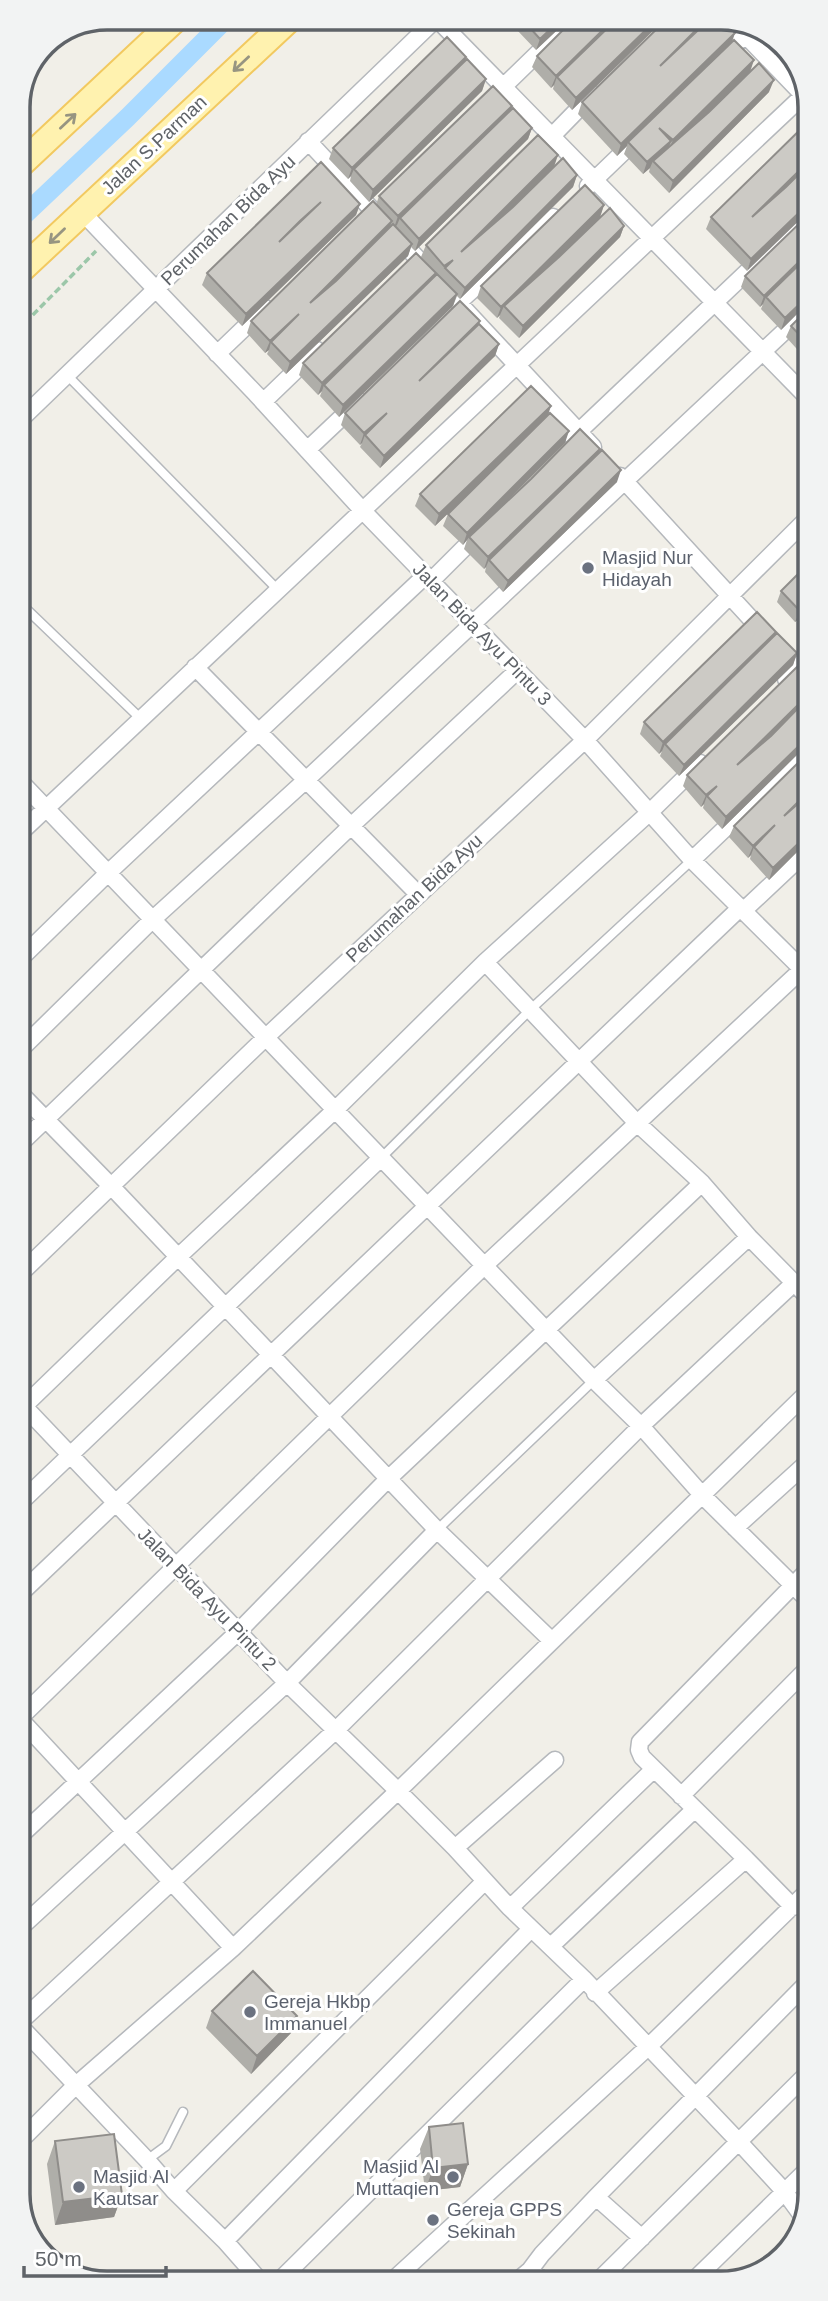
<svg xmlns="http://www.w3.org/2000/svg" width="828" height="2301" font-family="Arial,sans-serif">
<rect width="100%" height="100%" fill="#f1efe8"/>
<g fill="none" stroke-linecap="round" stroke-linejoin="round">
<!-- canal -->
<path stroke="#aadaff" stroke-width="19" d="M18,221L128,117L227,18"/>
<defs>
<path id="service" d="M67,375L278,590
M18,601L140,718
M381,1158L531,1009L692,860
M437,1530L594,1380
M147,2160L166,2146L183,2112"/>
<path id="minor" d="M436,18L808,398
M729,18L807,99
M722,57L753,27
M503,87L574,18
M552,136L593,94
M308,141L593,447
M588,186L640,136
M82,212L256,394L363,511L585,740L692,860L809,976
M459,302L553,217
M217,354L265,308
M263,402L317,350
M18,422L437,18
M573,437L808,214
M307,450L359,401
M620,476L763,632
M431,581L479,533
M195,667L418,894
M786,679L808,657
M19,780L594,1380L641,1426L703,1496L810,1602
M19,834L807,92
M692,860L808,749
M743,911L808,850
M19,960L108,873L426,575
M485,962L637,1123L702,1183L749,1237L809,1298
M19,1051L152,920L306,780L805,312
M19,1092L111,1186L437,1530L552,1641
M19,1145L351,826L518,670
M19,1275L265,1038L585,740L808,518
M594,1380L749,1237
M19,1401L287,1683L398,1791L455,1848L510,1908L584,1979L740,2143L784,2191L803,2217
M20,1410L178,1257L335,1110L485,962L650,812L700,763
M20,1503L381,1158
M735,1528L809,1461
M20,1594L740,908
M20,1718L485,1265L809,963
M20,1719L233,1948
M681,1796L810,1666
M20,1836L238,1632L388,1479L702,1183
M455,1848L555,1760
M746,1859L642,1757L639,1750L640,1742L810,1568
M510,1908L654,1769
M20,1928L287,1683L437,1530
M551,1946L695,1809
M595,1993L746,1859L793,1907
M20,2022L336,1730L641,1426L794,1283
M20,2026L147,2160L174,2191L225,2241L262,2283
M21,2140L76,2085L233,1948L398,1791L809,1391
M174,2191L485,1881
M596,2197L642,2238
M225,2241L531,1929
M530,2270L544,2281
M517,2281L530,2270L542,2254L596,2197L810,1980
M598,2281L810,2071
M693,2281L810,2167
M278,2282L584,1979
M391,2282L648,2047L810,1889"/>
<path id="primary" d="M18,167L177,18
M18,273L291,18"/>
</defs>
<!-- service casing -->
<use href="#service" stroke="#b5b8bc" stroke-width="11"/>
<!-- minor casing -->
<use href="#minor" stroke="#b5b8bc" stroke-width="19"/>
<!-- primary casing -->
<use href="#primary" stroke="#f2c960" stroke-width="28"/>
<!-- path -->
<path stroke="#9cc7a9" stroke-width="3.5" stroke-dasharray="7 3.5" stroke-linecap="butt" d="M18,330L96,251"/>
<!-- service -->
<use href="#service" stroke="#fff" stroke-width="8"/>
<!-- minor -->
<use href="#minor" stroke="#fff" stroke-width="16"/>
<!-- primary -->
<use href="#primary" stroke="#fff2af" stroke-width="24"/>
</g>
<!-- wall -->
<path fill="#afaea9" d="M506,18H570L536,50L517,30L518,26L515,28Z
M575,18H666L572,110L553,89L554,85L551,88L532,67L537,56Z
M736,21L748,26L744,30Z
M759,30L776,36L801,73L796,78L777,56L778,53L775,55L757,35Z
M731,43L750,72L769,92L669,193L649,172L650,168L643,174L624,154L627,146L617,156L578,114L582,102Z
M466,57L465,61L486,79L482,91L369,202L350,181L351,176L348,179L329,159L333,148Z
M511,110L532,128L528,139L415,251L411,247L408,256L286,374L267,354L269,350L265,353L247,333L251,321L376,205L379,196Z
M807,123L747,271L706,229L711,217Z
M554,166L577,175L573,187L460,299L457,296L453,306L339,417L320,396L322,391L318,395L299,375L303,363L436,273L434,277L437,274L421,257L426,245Z
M360,204L356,215L242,326L202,285L207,273Z
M604,205L600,217L624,226L620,237L519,338L499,318L500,315L497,318L477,298L481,286Z
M808,215V303L781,330L761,309L763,304L760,307L741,287L745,276Z
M808,309V355L805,358L786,337L791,326Z
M478,325L499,344L495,356L380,468L360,447L362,443L360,445L341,425L345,413Z
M548,416L565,443L501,507L600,449L598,453L617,482L503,592L485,572L486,567L484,569L464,549L467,540L463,545L443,526L448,514L464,498L435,526L415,506L420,494Z
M808,564V636L797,624L799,619L795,622L777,602L781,591Z
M775,636L797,653L793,665L679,776L660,756L662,751L659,754L640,734L644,722Z
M808,673V744L722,829L703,808L704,804L701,807L683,786L687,775Z
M734,826L808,841L769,880L750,859L751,855L748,858L729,837Z
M212,2011L297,2016L291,2033L251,2074L206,2028Z
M429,2127L468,2164L460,2187L425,2191L420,2149Z
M55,2141L122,2195L114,2217L55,2225L47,2164Z"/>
<!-- shaded-wall -->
<path fill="#8f8d8a" d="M519,18H528H521L518,26L515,28Z
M562,18H570L536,50L540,39Z
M615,18H623L557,77L554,85L551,88L556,76Z
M658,18H666L572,110L576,98Z
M735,33L731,45L628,142L627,146L617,156L621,144Z
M780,43L784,48L781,45L778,53L775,55Z
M466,57L462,69L354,169L351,176L348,179L352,168Z
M754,60L750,72L668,152L673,140Z
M486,79L482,91L369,202L373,190Z
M774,80L769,92L669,193L673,181Z
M512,106L508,118L400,218L397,225L394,228L398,216Z
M532,128L528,139L415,251L419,239Z
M671,141L667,153L653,161L650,168L643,174L647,162Z
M558,155L554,167L456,264L461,252Z
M807,163V170L752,217Z
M577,175L573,187L460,299L465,288Z
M360,204L356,215L242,326L246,314Z
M808,204V212L747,271L751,259Z
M604,205L600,217L506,309L504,306L500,315L497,318L501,307Z
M392,221L388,232L306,314L310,303Z
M624,226L620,237L519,338L523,326Z
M412,244L408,256L286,374L290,362Z
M808,253V261L766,297L763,304L760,307L764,296Z
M436,273L431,285L324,385L322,391L318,395L322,383Z
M457,294L453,306L339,417L343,405Z
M808,296V303L781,330L785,318Z
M299,314L271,342L269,350L265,353L270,341Z
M480,321L475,332L419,381Z
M499,344L495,356L380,468L384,456Z
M551,406L547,418L435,526L439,514Z
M387,413L365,435L362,443L360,445L364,433Z
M569,431L565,443L470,538L469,537L467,540L463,545L467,533Z
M600,449L595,461L489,560L486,567L484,569L488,557Z
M621,470L617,482L503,592L508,581Z
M808,603V610L801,612L799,619L795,622L800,611Z
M776,632L772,643L665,744L662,751L659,754L663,742Z
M797,653L793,665L679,776L684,765Z
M808,695V703L737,765Z
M808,737V744L722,829L726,817Z
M717,786L707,796L704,804L701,807L706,795Z
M775,825L754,847L751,855L748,858L753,846Z
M808,834V841L769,880L773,868Z
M297,2016L291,2033L251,2074L257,2056Z
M468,2164L460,2187L425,2191L433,2168Z
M122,2195L114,2217L55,2225L63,2202Z"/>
<!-- building -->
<path fill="#cccac5" stroke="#8f8d8a" stroke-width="2" fill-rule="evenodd" d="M521,18H562L540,39Z
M575,18H615L556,76L537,56Z
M618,18H658L576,98L557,77Z
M668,18H708L660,66L711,18H720L735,33L621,144L582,102Z
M447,37L466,57L352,168L333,148Z
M734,40L754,60L673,140L659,128L671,141L647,162L628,142Z
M467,59L486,79L373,190L354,169Z
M759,63L774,80L673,181L653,161L709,112Z
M493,86L512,106L398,216L379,196Z
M513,108L532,128L419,239L400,218Z
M807,123V163L752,217L786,187L807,166L808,204L751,259L711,217Z
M538,135L558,155L461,252L513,207L563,158L577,175L465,288L445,268L453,260L444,266L426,245Z
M321,162L360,204L246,314L207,273ZM321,202L279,242L300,221Z
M585,185L604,205L501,307L481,286Z
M373,201L392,221L310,303L336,281L393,224L412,244L290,362L271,342L299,314L270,341L251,321Z
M610,208L624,226L523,326L504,306L559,257Z
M808,215V253L764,296L745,276Z
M416,253L436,273L322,383L303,363Z
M808,256V296L785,318L766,297Z
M437,274L457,294L343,405L324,385Z
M460,301L480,321L419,381L479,324L499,344L384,456L365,435L387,413L364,433L345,413Z
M808,309V344L791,326Z
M531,386L551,406L439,514L420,494Z
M550,413L569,431L467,533L448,514Z
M580,429L600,449L488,557L469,537L531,479Z
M602,450L621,470L508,581L489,560Z
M808,564V603L800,611L781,591Z
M808,606V620L801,612Z
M757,612L776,632L663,742L644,722Z
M777,633L797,653L684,765L665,744Z
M800,664L808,673V695L737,765L771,736L808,698V737L726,817L707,796L717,786L706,795L687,775Z
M808,753V792L784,816L808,795V834L773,868L754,847L775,825L753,846L734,826Z
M253,1971L297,2016L257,2056L212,2011Z
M463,2123L468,2164L433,2168L429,2127Z
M114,2134L122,2195L63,2202L55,2141Z"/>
<!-- one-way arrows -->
<defs><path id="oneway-shaft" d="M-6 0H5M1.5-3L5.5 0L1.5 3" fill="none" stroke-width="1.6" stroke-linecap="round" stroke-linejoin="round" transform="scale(1.75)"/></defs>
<g stroke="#979581">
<use href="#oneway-shaft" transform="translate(241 64) rotate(137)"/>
<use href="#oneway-shaft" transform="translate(68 121) rotate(-43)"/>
<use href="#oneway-shaft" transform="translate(57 236) rotate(136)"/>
</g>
<!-- markers -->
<g fill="#6b7280" stroke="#fff" stroke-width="2.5">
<circle cx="588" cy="568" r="7"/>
<circle cx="250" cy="2012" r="7"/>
<circle cx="453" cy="2177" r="7"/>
<circle cx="79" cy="2187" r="7"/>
<circle cx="433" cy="2220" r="7"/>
</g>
<g text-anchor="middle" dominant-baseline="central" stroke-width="6" stroke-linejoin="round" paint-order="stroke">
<!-- street labels -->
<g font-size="19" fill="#5f6368" stroke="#fff">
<text transform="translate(154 145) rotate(-43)">Jalan S.Parman</text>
<text transform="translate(228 220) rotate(-44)">Perumahan Bida Ayu</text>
<text transform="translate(482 634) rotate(46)">Jalan Bida Ayu Pintu 3</text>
<text transform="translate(414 898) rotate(-43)">Perumahan Bida Ayu</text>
<text transform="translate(207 1599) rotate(46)">Jalan Bida Ayu Pintu 2</text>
</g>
<!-- worship labels -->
<g font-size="19" fill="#5b616d" stroke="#fff" text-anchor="start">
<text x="602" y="557">Masjid Nur<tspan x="602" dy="22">Hidayah</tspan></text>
<text x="264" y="2001">Gereja Hkbp<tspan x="264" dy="22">Immanuel</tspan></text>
<text x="439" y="2166" text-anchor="end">Masjid Al<tspan x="439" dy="22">Muttaqien</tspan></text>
<text x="93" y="2176">Masjid Al<tspan x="93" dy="22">Kautsar</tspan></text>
<text x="447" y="2209">Gereja GPPS<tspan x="447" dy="22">Sekinah</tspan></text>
</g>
</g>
<!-- crop -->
<path d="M0 0H828V2301H0ZM107 30H721A77 77 0 0 1 798 107V2194A77 77 0 0 1 721 2271H107A77 77 0 0 1 30 2194V107A77 77 0 0 1 107 30Z" fill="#f2f3f3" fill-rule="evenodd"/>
<path fill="none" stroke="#5f6368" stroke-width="3.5" d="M107 30H721A77 77 0 0 1 798 107V2194A77 77 0 0 1 721 2271H107A77 77 0 0 1 30 2194V107A77 77 0 0 1 107 30Z"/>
<!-- scale -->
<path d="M24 2266v10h142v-10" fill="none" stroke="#5f6368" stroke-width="3.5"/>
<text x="35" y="2266" font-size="21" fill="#5f6368" stroke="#ffffff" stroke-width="5" paint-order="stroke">50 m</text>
</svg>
